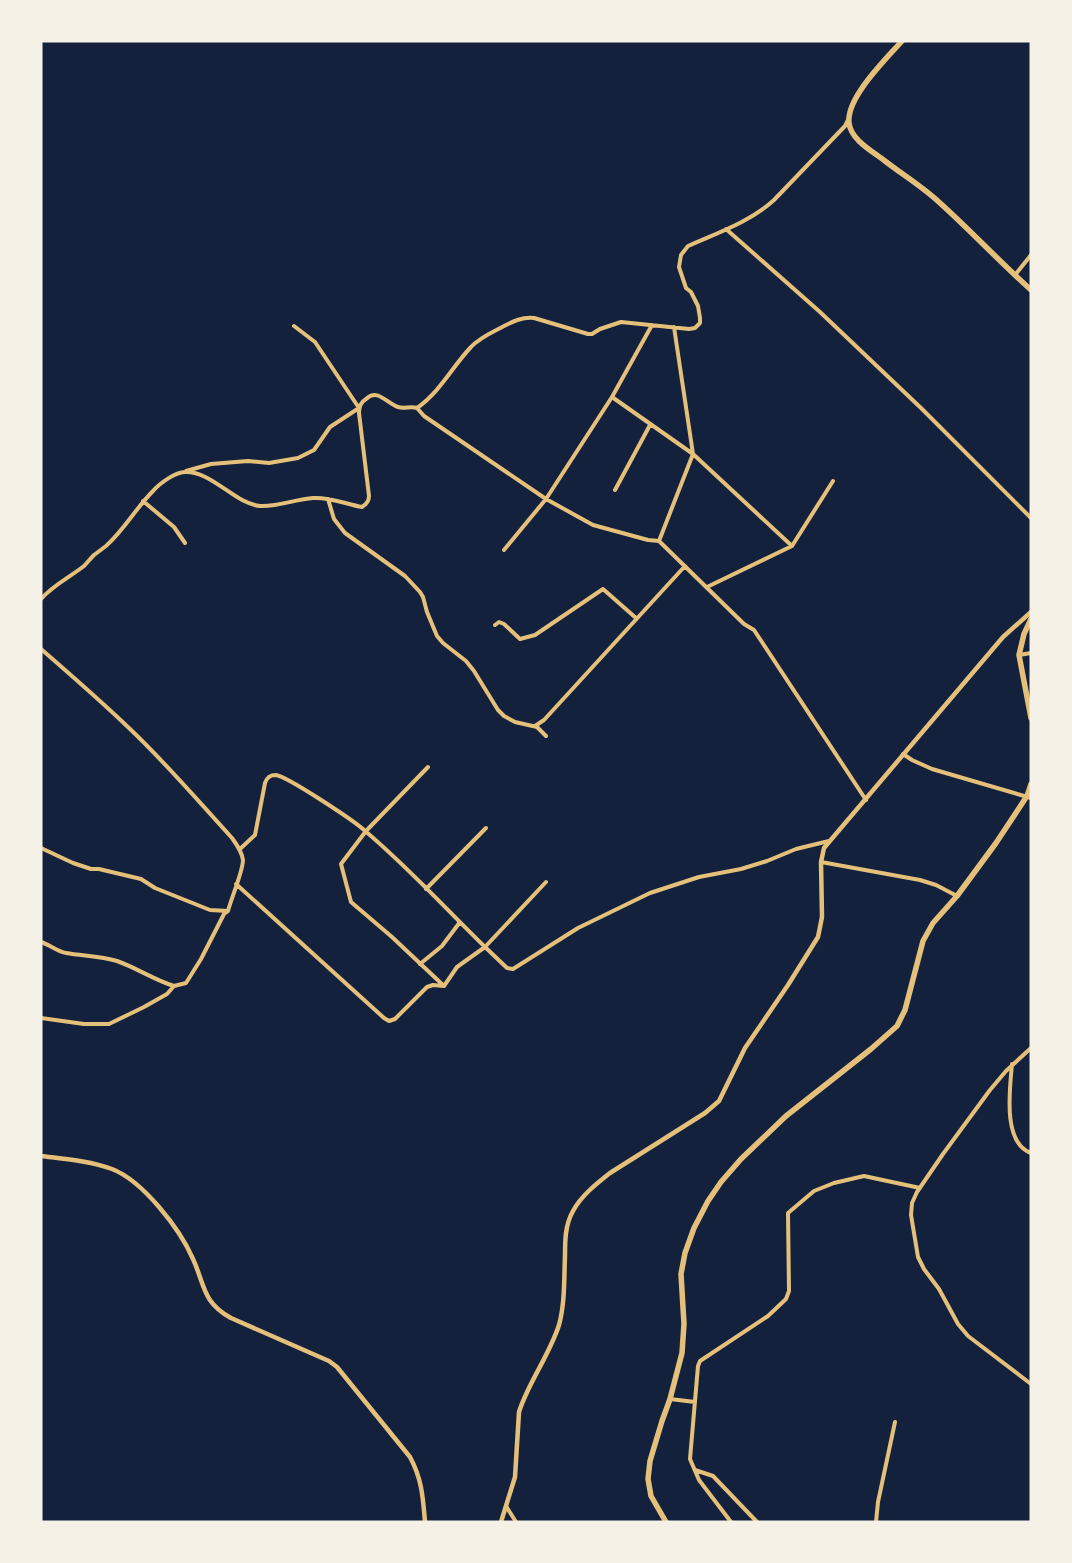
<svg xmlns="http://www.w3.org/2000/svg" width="1072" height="1563" font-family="Mulish,sans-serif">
<rect width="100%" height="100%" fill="#14213d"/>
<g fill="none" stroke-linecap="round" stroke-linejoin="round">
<!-- minor -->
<path stroke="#e5c07b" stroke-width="4" d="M726,229L820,312L921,408L1031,518
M1015,275L1031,255
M674,327L693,454L659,541L744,624L754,630L866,800
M612,397L693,454L792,546
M417,408L424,416L546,499L593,525L648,540L659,541
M186,471L211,464L248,461L269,463L298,458L314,450L330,427L359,408L315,342L294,326
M615,490L650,425
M328,499L334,519L345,533L405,576L420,592L423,597L427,612L437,636L443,643L466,661L474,671L498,710L504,716L515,722L537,727L546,736
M143,501L174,527L185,543
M504,550L546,499L612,397L652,325
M707,587L792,546L833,481
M41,599C53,585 70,577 84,566C87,563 90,559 94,555C98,552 102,549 106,546C124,530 136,508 153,491C159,484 175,472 185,472C212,471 235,504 260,506C278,507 296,499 313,498C330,497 346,504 362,507C367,504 369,501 369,496L359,413C359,407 361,402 366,399C378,388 386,403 398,407C404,409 411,406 417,408C440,392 452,367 471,347C480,337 493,332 504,326C514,321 522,317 534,318L588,334H592L600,329L621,322L689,329L695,328L700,323V318L698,306L691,292L686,288L679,267L681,255L688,246C717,233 750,222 774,200L845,126L848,120
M495,625L499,622L504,624L520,639L535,635L603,589L636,618
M41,649C71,675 101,701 130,729C166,763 199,802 232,838C237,845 242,852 243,860C243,871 231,899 228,911L224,914L201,959L186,983L174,986L167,994L144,1007L109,1024H84L41,1018
M1019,655L1031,653
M535,726L544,720L685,566
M903,754L912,760L932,769L1031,798
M428,767L366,831L341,864L351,902L392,937L444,986
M41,848L73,863L91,869H99L141,879L155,888L210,910L228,911
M240,849L255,835L265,783C267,777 270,775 276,775C288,777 353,820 364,830C407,866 445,908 485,947L546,882
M821,862L920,880L936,885L957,896
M236,884L384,1018L389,1021L395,1019L427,987L433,985L444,986L457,967L485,947L507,968L513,969L578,928L650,893L699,877L741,869L767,861L796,849L829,841
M426,889L486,828
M41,942C50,945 58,952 66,953C83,956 100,956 117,961C137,968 154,980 174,986
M420,964L442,946L460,922
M1031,1048L1006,1071L990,1090L943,1154L917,1192L912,1203L911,1215L918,1257L924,1269L939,1289L958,1324L968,1336L1031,1384
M1012,1064C1010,1088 1002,1143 1031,1153
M670,1399L695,1402
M695,1470L713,1476L757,1522
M506,1506L516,1522
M731,1522L699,1480L690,1459L698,1366L700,1361L768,1316L786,1299L789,1291L788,1213L814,1191L834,1183L864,1176L920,1188
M876,1522L878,1502L895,1422"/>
<!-- tertiary -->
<path stroke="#e5c07b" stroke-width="4.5" d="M41,1156C65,1159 90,1161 112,1169C143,1181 180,1229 193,1259C205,1285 202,1302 231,1318L329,1361L337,1367L410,1457C422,1479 423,1498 425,1522
M501,1522L515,1477L519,1412C528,1383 549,1356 559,1325C565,1303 564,1279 565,1256C565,1241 565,1225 573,1211C581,1196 596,1184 610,1173L705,1113L719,1101L745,1048L788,985L818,937L822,917L821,862L824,848L1003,637L1031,612"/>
<!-- primary -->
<path stroke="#e5c07b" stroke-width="5.5" d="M902,41C886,59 846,98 849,123C851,140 872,151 885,161C903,175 923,187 940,203C971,231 1000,262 1031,290
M1031,619L1024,634L1019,655L1031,718
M666,1522L651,1496L648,1479L650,1461L662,1421L670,1399L682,1353L684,1324L681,1274L685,1253L694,1228L708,1201L721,1182L741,1159L786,1116L871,1049L897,1026L905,1010L923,941L933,923L957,896L996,843L1027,796L1031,784"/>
</g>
<!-- border -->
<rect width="1072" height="1563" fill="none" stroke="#f6f1e7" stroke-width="85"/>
</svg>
